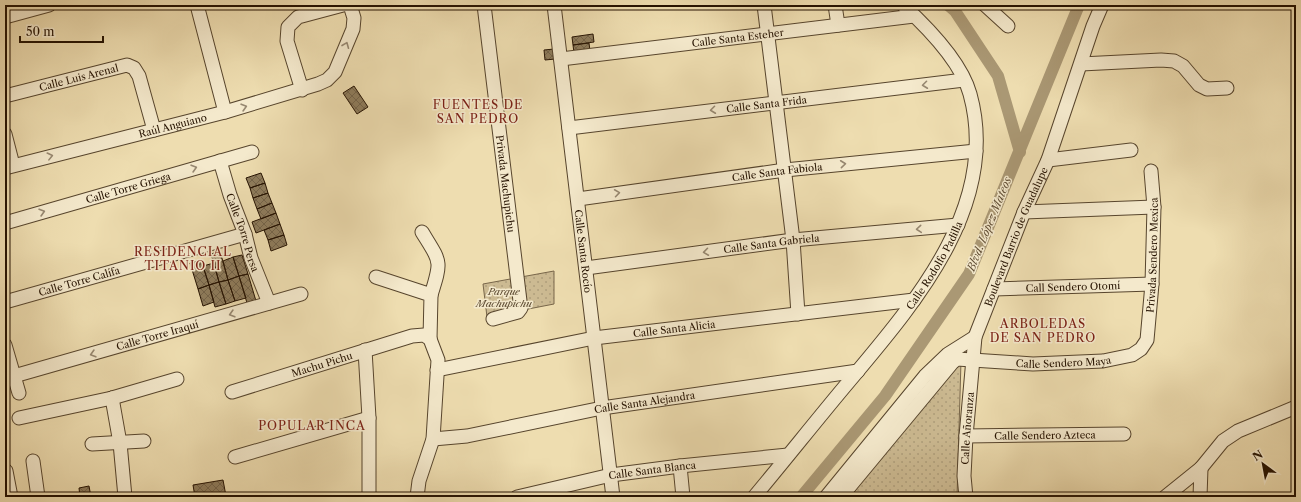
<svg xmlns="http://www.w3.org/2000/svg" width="1301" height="502" font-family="'Libre Caslon Text',serif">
<defs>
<pattern id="park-dots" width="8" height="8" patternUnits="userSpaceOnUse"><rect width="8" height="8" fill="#ccba92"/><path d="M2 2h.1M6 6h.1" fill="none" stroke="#af9f7c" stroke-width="1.8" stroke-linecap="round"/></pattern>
<pattern id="building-cross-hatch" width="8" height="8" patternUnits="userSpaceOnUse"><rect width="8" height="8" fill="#8e7c5c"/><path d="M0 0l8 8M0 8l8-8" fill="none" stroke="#74644a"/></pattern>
</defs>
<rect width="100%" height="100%" fill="#eeddb0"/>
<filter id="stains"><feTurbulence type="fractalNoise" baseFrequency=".005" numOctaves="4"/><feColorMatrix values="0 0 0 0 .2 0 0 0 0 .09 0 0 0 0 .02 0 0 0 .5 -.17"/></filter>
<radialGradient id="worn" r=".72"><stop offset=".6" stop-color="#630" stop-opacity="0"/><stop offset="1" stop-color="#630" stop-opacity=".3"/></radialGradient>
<!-- park -->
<path fill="url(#park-dots)" stroke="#78664a" d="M554,271V304L487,317L483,284Z
M961,361L957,497H850L883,446Z"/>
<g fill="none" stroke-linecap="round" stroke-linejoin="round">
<!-- canal -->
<path stroke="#aa9874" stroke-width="12" d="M948,5L955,11L998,76L1020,152
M801,497L885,396L969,274L1079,5"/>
</g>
<!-- building -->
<path fill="url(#building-cross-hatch)" stroke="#251201" d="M593,34L594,42L573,45L572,37Z
M589,43L590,51L574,53L573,45Z
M554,49L555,59L545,60L544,50Z
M354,86L368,107L357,114L343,93Z
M261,173L265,183L250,188L246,178Z
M265,183L268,193L253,198L250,188Z
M268,193L272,203L257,209L253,198Z
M272,203L276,213L261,219L257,209Z
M276,213L280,224L256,233L252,222Z
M280,224L284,235L268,240L264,230Z
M284,235L287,245L271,251L268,240Z
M220,251L228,280L219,282L211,254Z
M242,255L248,274L239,276L233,257Z
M233,257L239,276L228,280L223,261Z
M201,260L209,285L198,289L190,263Z
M214,263L219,282L209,285L203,266Z
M248,274L256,301L247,303L239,276Z
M239,276L246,298L235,301L228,280Z
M228,280L235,301L226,304L219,282Z
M219,282L226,304L215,307L209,285Z
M209,285L214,302L203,306L198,289Z
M223,480L226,496L195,497L193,485Z
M89,486L91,497H80L79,488Z"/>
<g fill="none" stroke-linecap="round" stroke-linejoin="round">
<defs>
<g id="minor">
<path d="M197,5L225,112"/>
<path id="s1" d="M484,5L520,301L521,308L518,312L493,319"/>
<path id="s2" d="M554,5L613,497"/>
<path d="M764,5L793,240L798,314"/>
<path d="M835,5L838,25"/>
<path d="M985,5L1008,26"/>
<path d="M5,17L49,5"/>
<path id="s3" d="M561,59L914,16"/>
<path d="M1081,64L1161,60L1174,61L1183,66L1199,85L1207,89L1227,88"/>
<path d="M302,90L287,41L288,27L298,17L343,5"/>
<path id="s4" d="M5,96L127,65L134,68L139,76L154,130"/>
<path id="s5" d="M569,128L964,80"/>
<path d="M5,134L13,165"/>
<path d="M1048,160L1131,150"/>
<path id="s6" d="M220,161L230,195L245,234L251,258L269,303"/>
<path id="s7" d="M5,168L225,112L318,84L327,80L335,72L353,29L354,18L350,5"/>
<path id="s8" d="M578,199L785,170L976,151"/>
<path d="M1024,212L1154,207"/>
<path id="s9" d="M5,223L252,152"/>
<path d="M422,232C441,263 442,260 431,295"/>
<path id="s10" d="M586,268L793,240L958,225"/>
<path d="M376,277L431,295L430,339"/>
<path id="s11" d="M994,289L1152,284"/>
<path id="s12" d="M5,302L245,234"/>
<path d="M5,345L19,393"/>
<path d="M365,350L369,418V497"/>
<path id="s13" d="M437,370L594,338L914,300"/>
<path id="s14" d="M14,376L301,294"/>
<path id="s15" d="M232,392L412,336L424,335L430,339L438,360L433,439L419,481L417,497"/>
<path d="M112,398L120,443L125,497"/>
<path d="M19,418L112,398L177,379"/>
<path id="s16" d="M966,436L1124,434"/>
<path id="s17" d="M433,439L467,436L602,408L858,371"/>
<path d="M92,444L144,441"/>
<path d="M235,457L369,418"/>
<path d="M33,461L38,497"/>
<path d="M680,466L683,497"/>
<path d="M6,471L11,497"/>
<path id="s18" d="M517,497L611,475L680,466L788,455"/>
<path id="s19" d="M754,497C785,460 815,422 846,385C913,305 1001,206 970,94C961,61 927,27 903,5"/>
<path d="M826,497L925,376L948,354L975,337"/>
<path id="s20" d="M841,497L952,363L957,359L1033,364L1103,361L1132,355L1141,349L1147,340L1152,284L1154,207L1151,171"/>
<path id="s21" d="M966,497L964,476L966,436L975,337L1024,212L1048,160L1093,26L1102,5"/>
<path d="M1165,497L1201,468L1223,441L1238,431L1296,407"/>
<path d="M1200,497L1201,468"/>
</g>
</defs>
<!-- minor casing -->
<use href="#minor" stroke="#57452d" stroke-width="15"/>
<!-- minor -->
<use href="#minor" stroke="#f4e9cc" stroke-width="13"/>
</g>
<!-- one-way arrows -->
<defs><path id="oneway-chevron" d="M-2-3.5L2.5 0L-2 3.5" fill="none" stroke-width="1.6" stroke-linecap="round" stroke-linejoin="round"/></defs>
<g stroke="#978871">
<use href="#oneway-chevron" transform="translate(346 45) rotate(-68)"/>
<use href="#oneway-chevron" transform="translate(925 85) rotate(173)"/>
<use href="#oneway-chevron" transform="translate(244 107) rotate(-16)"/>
<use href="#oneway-chevron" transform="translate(713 110) rotate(173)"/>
<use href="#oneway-chevron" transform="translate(50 156) rotate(-14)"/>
<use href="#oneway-chevron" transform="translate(843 164) rotate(-6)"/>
<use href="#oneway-chevron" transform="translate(194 168) rotate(-16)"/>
<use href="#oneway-chevron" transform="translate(617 193) rotate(-8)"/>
<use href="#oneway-chevron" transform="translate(42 212) rotate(-16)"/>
<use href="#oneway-chevron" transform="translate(919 229) rotate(175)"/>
<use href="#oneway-chevron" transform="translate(706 252) rotate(172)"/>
<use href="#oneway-chevron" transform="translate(232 314) rotate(164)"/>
<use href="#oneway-chevron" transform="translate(93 354) rotate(164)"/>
</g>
<g text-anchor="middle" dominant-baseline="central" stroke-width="3" stroke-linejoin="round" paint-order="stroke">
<!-- street labels -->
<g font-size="10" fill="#251201" stroke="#f4e9cc">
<text stroke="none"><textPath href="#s3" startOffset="178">Calle Santa Esteher</textPath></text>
<text stroke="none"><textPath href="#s4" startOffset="76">Calle Luis Arenal</textPath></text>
<text stroke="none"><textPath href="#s5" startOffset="199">Calle Santa Frida</textPath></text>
<text stroke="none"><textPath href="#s7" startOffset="173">Raúl Anguiano</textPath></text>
<text stroke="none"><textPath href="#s8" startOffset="201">Calle Santa Fabiola</textPath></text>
<text stroke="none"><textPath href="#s1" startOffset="180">Privada Machupichu</textPath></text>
<text stroke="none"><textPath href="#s9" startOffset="128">Calle Torre Griega</textPath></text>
<text stroke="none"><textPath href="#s6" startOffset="75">Calle Torre Persa</textPath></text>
<text stroke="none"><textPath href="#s21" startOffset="269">Boulevard Barrio de Guadalupe</textPath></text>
<text stroke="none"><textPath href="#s10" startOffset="187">Calle Santa Gabriela</textPath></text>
<text stroke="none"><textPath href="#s2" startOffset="248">Calle Santa Rocío</textPath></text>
<text stroke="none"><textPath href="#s20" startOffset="463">Privada Sendero Mexica</textPath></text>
<text stroke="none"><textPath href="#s19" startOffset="294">Calle Rodolfo Padilla</textPath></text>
<text stroke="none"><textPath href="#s12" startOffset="77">Calle Torre Calífa</textPath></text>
<text stroke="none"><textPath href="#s11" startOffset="79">Call Sendero Otomí</textPath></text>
<text stroke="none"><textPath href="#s13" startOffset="241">Calle Santa Alicia</textPath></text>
<text stroke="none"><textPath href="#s14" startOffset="149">Calle Torre Iraquí</textPath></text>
<text stroke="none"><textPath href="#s20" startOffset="287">Calle Sendero Maya</textPath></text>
<text stroke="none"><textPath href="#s15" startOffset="94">Machu Pichu</textPath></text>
<text stroke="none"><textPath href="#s17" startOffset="215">Calle Santa Alejandra</textPath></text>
<text stroke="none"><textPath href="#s21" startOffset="69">Calle Añoranza</textPath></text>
<text stroke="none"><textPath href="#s16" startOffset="79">Calle Sendero Azteca</textPath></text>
<text stroke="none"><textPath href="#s18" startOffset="138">Calle Santa Blanca</textPath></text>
</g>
<!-- park labels -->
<g font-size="10" font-style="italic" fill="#5f4d34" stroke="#f4e9cc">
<text x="504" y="291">Parque<tspan x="504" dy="12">Machupichu</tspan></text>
</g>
<!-- water labels -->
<g font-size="11" font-style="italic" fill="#614e35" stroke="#f4e9cc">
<text transform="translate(989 224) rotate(-68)">Blvd. López Mateos</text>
</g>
<!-- quarter labels -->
<g font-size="12" letter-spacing="1" fill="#7a1f14" stroke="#f4e9cc">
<text x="478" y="104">FUENTES DE<tspan x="478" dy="14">SAN PEDRO</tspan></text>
<text x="183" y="251">RESIDENCIAL<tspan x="183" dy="14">TITANIO II</tspan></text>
<text x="1043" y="323">ARBOLEDAS<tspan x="1043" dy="14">DE SAN PEDRO</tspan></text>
<text x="312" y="425">POPULAR INCA</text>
</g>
</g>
<!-- margin -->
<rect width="1301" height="502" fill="none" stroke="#eeddb0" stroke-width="20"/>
<rect x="6" y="6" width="1289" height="490" fill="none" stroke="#251201" stroke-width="2"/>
<rect x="10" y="10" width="1281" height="482" fill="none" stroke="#251201"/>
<!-- north arrow -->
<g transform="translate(1263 464) rotate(328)" stroke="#f4e9cc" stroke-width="3" paint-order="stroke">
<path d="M0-3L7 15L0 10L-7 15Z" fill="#251201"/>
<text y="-6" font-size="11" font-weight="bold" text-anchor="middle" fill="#251201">N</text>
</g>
<!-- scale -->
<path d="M20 36v6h83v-6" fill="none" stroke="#251201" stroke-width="2"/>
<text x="26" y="36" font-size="12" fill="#251201" stroke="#f4e9cc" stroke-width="3" paint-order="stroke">50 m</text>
<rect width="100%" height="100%" filter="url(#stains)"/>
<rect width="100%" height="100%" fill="url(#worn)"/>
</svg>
